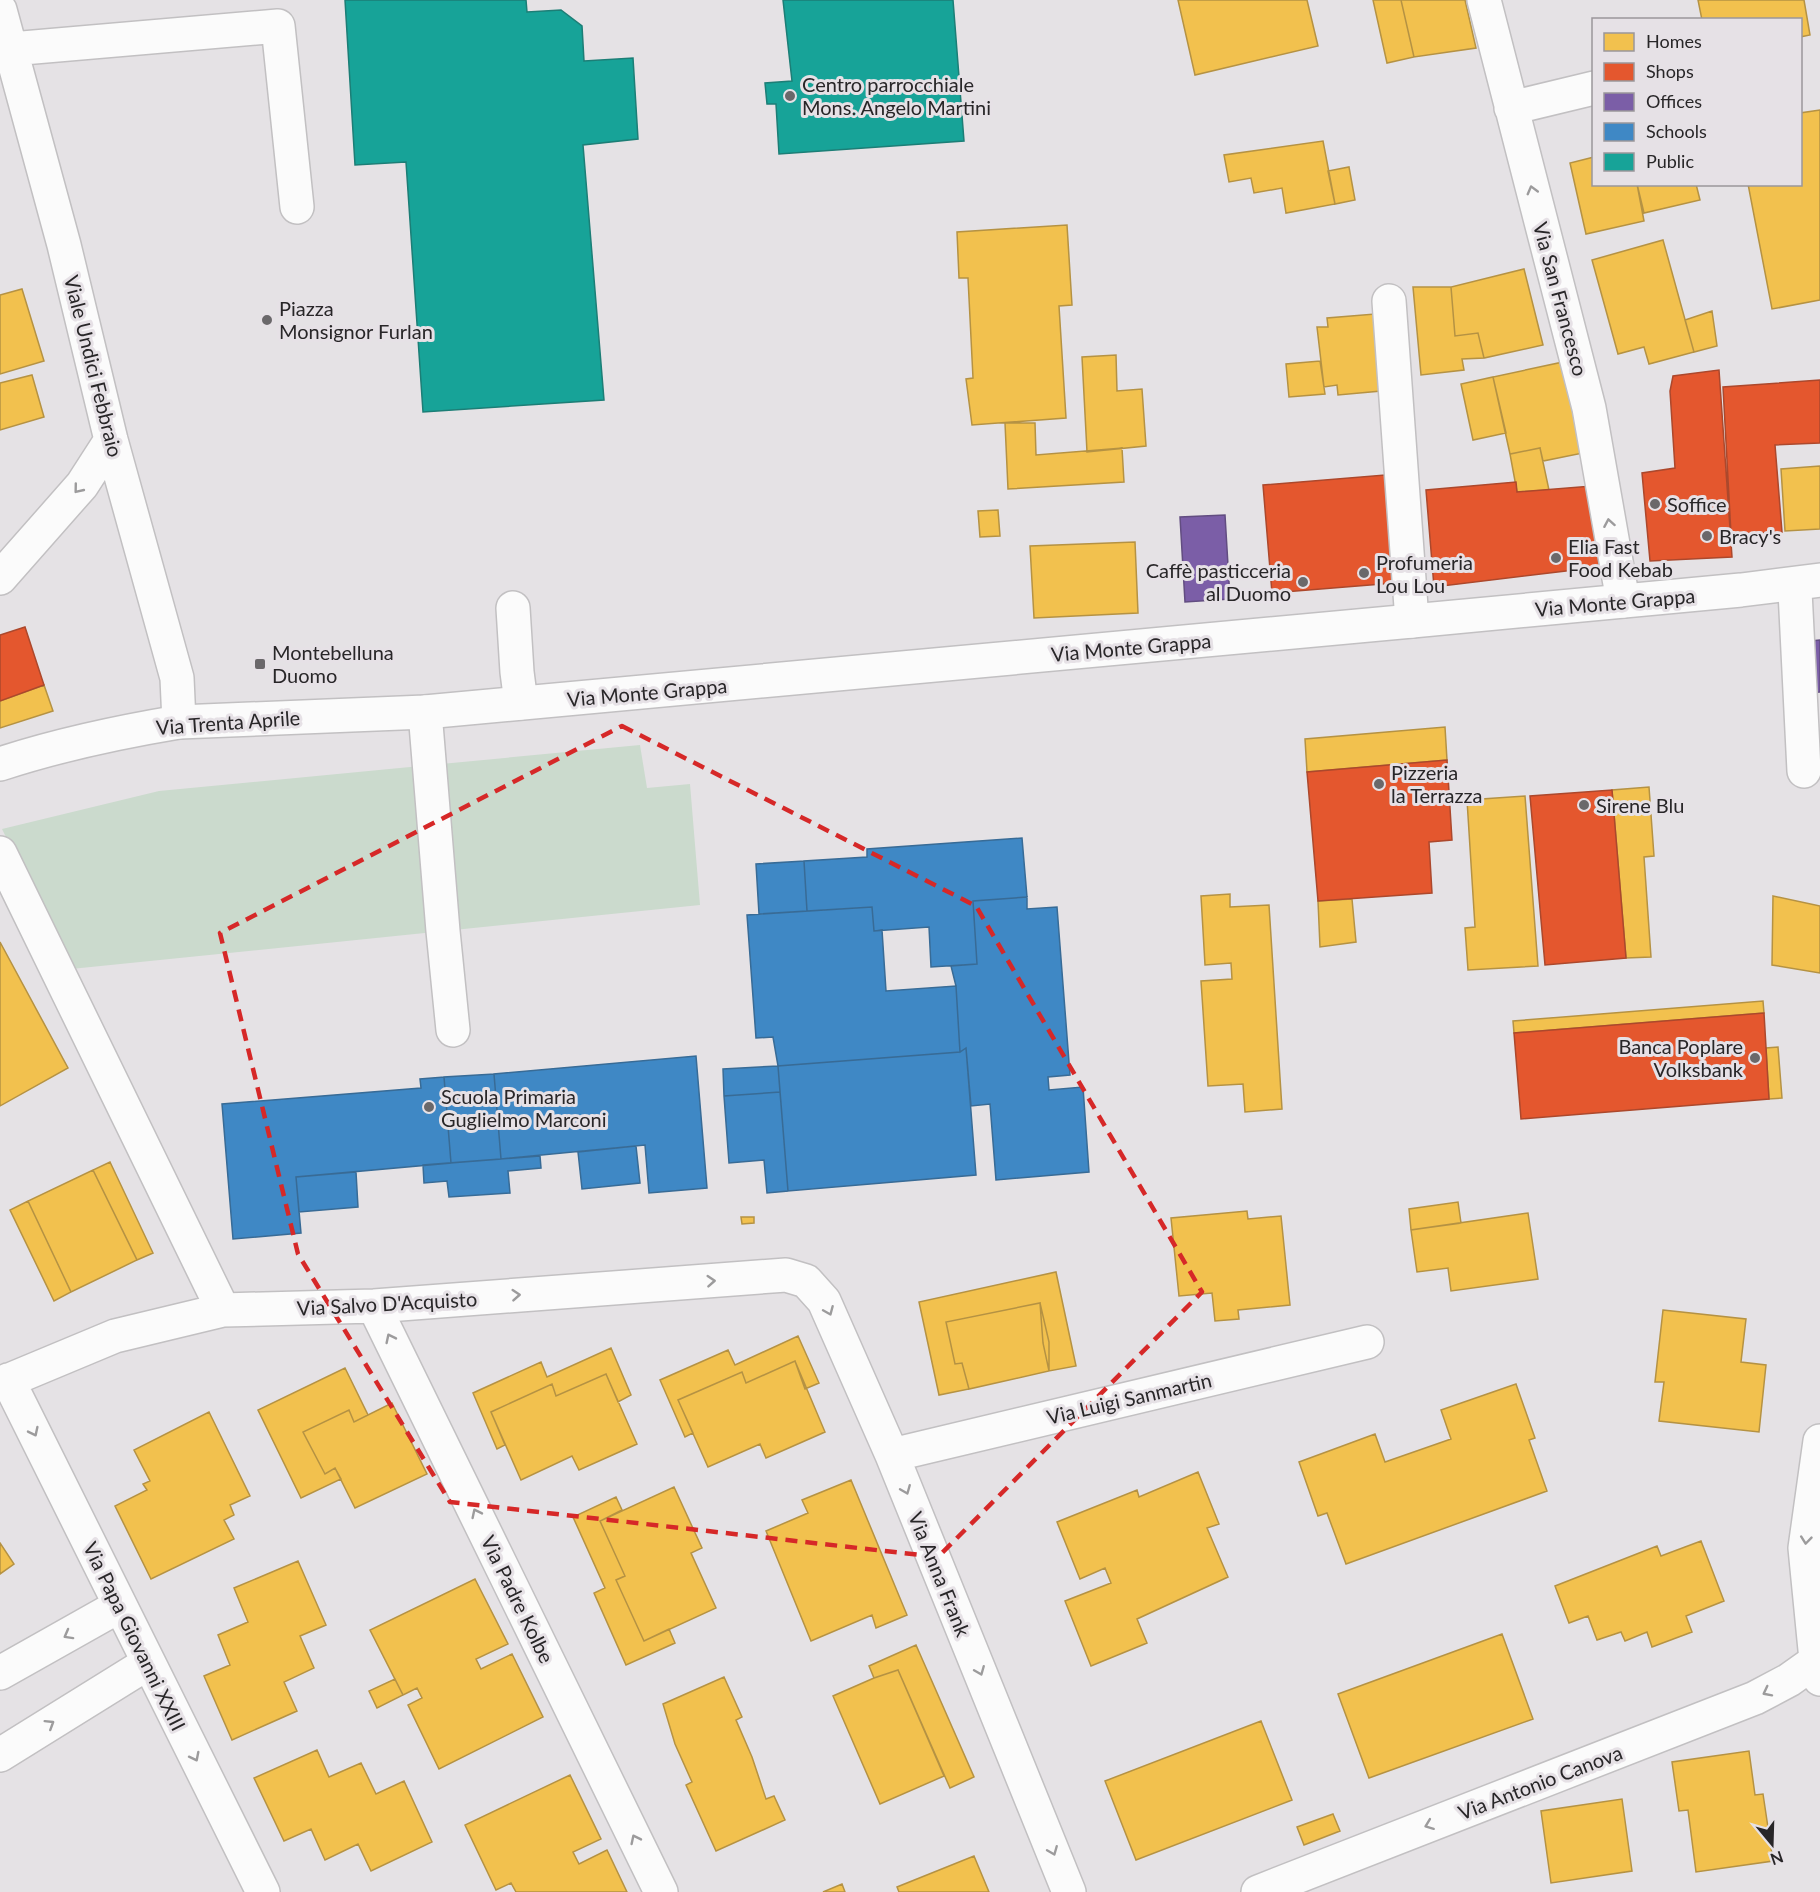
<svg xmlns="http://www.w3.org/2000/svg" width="1820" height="1892" font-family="Lato,sans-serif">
<rect width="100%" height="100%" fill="#e5e2e5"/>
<!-- green -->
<path fill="#cbdacd" d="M640,745L647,788L690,784L700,905L71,969L2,829L159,791Z"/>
<!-- homes -->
<path fill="#f2c14e" stroke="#b59243" stroke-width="1.5" d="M1178,0H1307L1318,46L1195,75Z
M1373,0H1401L1414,57L1387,63Z
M1401,0H1465L1476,48L1414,57Z
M1698,0H1804L1810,35L1800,37V20H1702Z
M1820,110V300L1772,309L1748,184H1800V113Z
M1323,141L1335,204L1286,213L1282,188L1254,193L1251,178L1229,182L1224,155Z
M1594,157V184H1637L1644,221L1586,234L1570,163Z
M1349,167L1355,200L1335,204L1328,171Z
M1637,184H1696L1700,200L1644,213Z
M1067,225L1072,305L1059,306L1066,418L972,425L966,379L973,378L968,278H959L957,232Z
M1663,240L1694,352L1649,364L1644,347L1618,354L1592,260Z
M1524,269L1543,345L1484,358L1478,333L1455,336L1451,287Z
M1413,287H1451L1455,336L1478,333L1484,358L1462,359L1464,370L1421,375Z
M22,289L44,361L0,374V295Z
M1712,311L1717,346L1694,352L1685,320Z
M1375,314L1381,391L1338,395L1337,385L1324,387L1317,327H1328L1327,318Z
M1116,355L1117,391L1142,389L1146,446L1087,452L1082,357Z
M1320,361L1325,394L1289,397L1286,364Z
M1563,362L1583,453L1543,461L1540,448L1510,454L1493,377Z
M32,375L44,417L0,430V383Z
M1493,377L1506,433L1473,440L1461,384Z
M1005,423H1035L1036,455L1122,448L1124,482L1008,489Z
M1540,448L1549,490L1517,492L1510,454Z
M1820,466V529L1785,531L1781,469Z
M998,510L1000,536L980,537L978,511Z
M1135,542L1138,613L1034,618L1030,546Z
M44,685L53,711L0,728V701Z
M1445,727L1447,760L1307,772L1305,739Z
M1649,787L1654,856L1644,857L1651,957L1626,958L1612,790Z
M1525,796L1538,966L1468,970L1465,928L1475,927L1467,800Z
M1230,894V907L1269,905L1282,1109L1245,1112L1243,1084L1208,1086L1201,981L1232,979L1231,963L1205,965L1201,896Z
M1773,896L1820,906V973L1772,965Z
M1352,899L1356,942L1320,947L1318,901Z
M0,942L68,1068L0,1106Z
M1763,1001L1764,1013L1514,1033L1513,1021Z
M1778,1047L1782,1098L1769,1099L1766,1048Z
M1685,1076L1687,1103L1545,1115L1543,1087Z
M110,1162L153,1253L137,1260L93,1170Z
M93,1170L137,1260L71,1292L28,1201Z
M28,1201L71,1292L54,1301L10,1210Z
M1458,1202L1461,1223L1411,1230L1409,1209Z
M1247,1211L1248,1219L1281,1216L1290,1305L1238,1310L1239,1319L1215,1321L1212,1293L1179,1296L1171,1218Z
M1528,1213L1538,1279L1451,1291L1448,1268L1417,1272L1411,1230Z
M741,1217H754V1223L742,1224Z
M1056,1272L1076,1366L1049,1371L1043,1343L1040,1303L946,1322L955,1364L962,1363L969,1389L939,1395L919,1302Z
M1040,1303L1049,1342V1371L969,1389L962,1363L955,1364L946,1322Z
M1663,1310L1746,1319L1741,1362L1766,1365L1759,1432L1659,1421L1664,1382H1655Z
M798,1336L819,1383L805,1389L795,1361L746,1383L742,1372L678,1400L693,1433L685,1437L660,1380L728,1350L735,1365Z
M611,1348L631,1395L618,1402L606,1374L556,1396L552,1384L491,1412L505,1445L497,1449L473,1393L541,1362L547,1377Z
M795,1361L825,1432L766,1458L760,1444L708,1467L678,1400L742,1372L746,1383Z
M345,1368L368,1415L354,1422L349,1410L303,1432L325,1474L335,1468L341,1479L301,1498L258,1410Z
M606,1374L637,1444L579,1470L572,1456L521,1480L491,1412L552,1384L556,1396Z
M1516,1384L1535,1438L1529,1440L1547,1491L1346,1564L1327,1513L1318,1516L1299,1462L1375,1434L1385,1462L1451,1439L1441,1410Z
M392,1403L427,1474L355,1508L335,1468L325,1474L303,1432L349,1410L354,1422Z
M209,1412L250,1496L230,1505L234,1515L224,1520L234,1539L151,1579L115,1506L147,1490L143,1484L150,1481L134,1450Z
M1198,1472L1219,1524L1207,1528L1228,1577L1137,1619L1147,1643L1091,1666L1065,1601L1111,1583L1105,1568L1080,1579L1057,1522L1137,1490L1139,1497Z
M851,1480L907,1615L876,1628L872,1615L811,1641L766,1531L808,1513L802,1500Z
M674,1487L702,1548L691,1553L716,1608L644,1641L616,1580L625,1576L600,1521Z
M616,1497L622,1510L600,1521L625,1576L616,1580L644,1641L669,1629L675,1643L626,1665L594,1593L605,1588L573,1517Z
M1701,1541L1724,1601L1686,1616L1692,1632L1652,1647L1647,1632L1625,1641L1621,1632L1597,1640L1588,1616L1569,1623L1555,1586L1657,1546L1661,1556Z
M0,1543L14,1564L0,1574Z
M298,1561L326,1625L300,1636L314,1668L284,1682L297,1711L232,1740L204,1676L230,1665L218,1635L248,1622L234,1588Z
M475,1579L508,1644L476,1659L481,1669L512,1654L543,1717L439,1769L408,1705L422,1698L417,1688L403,1695L370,1630Z
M1502,1634L1533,1719L1369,1778L1338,1694Z
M916,1645L974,1777L950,1788L898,1670L874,1678L869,1666Z
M898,1670L944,1776L880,1804L833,1696L874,1678Z
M724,1677L742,1717L736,1720L752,1757L766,1799L774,1796L785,1820L716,1851L686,1785L692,1782L675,1744L663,1704Z
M395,1679L403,1695L377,1708L369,1691Z
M1261,1721L1292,1800L1136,1860L1105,1781Z
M317,1750L329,1777L361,1763L376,1794L404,1781L432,1842L371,1871L358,1844L325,1860L311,1829L284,1841L254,1778Z
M1749,1751L1755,1795L1763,1794L1773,1861L1696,1872L1688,1810L1679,1811L1672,1762Z
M570,1775L601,1839L573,1852L579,1864L607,1850L627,1892H516L511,1883L496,1890L465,1825Z
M1622,1799L1632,1871L1551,1883L1541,1811Z
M1333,1814L1340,1831L1304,1845L1297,1827Z
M974,1856L989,1892H899L897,1887Z
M842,1884L845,1892H823Z"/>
<!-- shops -->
<path fill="#e4572e" stroke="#ac482c" stroke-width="1.5" d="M1719,370L1732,557L1650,561L1642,473L1675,468L1670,391L1673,376Z
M1820,380V443L1775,445L1782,532L1731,534L1723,387Z
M1385,475L1394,583L1272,593L1263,485Z
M1516,482L1517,492L1592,486L1599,567L1434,587L1426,490Z
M25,627L44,685L0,701V635Z
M1447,760L1452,840L1429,842L1432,893L1318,901L1307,772Z
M1612,790L1626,958L1545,965L1530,796Z
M1764,1013L1769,1099L1521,1119L1514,1033Z"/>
<!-- offices -->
<path fill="#7b5ea7" stroke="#624d81" stroke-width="1.5" d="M1225,515L1230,599L1185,602L1180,517Z
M1820,640V692L1804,693L1801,642Z"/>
<!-- schools -->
<path fill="#3f88c5" stroke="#386b96" stroke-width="1.5" d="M1022,838L1027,897L973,901L977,964L931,967L929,927L874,931L872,907L807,911L804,861L867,857V849Z
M804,861L807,911L759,914L756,864Z
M1027,897V909L1057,907L1070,1075L1048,1077L1049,1090L1083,1087L1089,1172L996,1180L990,1104L971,1106L966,1048L960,1052L956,986L951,966L977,964L973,901Z
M872,907L874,931L882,930L886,991L956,986L960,1052L778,1066L773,1037L756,1038L747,915Z
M966,1048L976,1175L788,1191L778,1066L960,1052Z
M696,1056L707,1188L649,1193L645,1145L501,1159L494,1074Z
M778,1066L780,1092L724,1096L723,1069Z
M494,1074L501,1159L451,1163L444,1077Z
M444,1077L451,1163L296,1177L301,1233L233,1239L222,1104L421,1088L420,1079Z
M780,1092L788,1191L767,1193L764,1160L729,1163L724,1096Z
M636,1146L640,1183L582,1189L578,1152Z
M540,1156L541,1168L508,1171L510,1193L449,1197L447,1181L424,1183L423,1165Z
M356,1172L358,1207L299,1212L296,1177Z"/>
<!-- public -->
<path fill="#17a398" stroke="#1c7e76" stroke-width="1.5" d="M345,0H526L527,12L561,10L582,26L584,61L633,58L638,139L583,145L604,400L423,412L406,162L355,165Z
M783,0H953L964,141L779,154L776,104H767L765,83L792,81Z"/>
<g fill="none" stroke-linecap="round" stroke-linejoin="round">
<defs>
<path id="minor" d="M1484,0L1589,408L1623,601
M0,10L64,245L111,440L177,678L179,722
M11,49L278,26L297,207
M1511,108L1594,88
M1389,301L1412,621
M0,578L82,485L111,440
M1795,591L1804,771
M513,608L517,672L521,703
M425,712L443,931L453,1030
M0,853L223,1310
M374,1306L661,1892
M8,1380L263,1892
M0,1384L115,1336L223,1310L374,1306L786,1275L806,1281L824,1301L892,1455L1069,1892
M892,1455L1367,1342
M0,1673L119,1606
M1820,1679L1816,1660L1805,1548L1820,1441
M0,1755L148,1663
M1258,1892L1755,1698L1789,1680L1820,1658"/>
<path id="major" d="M0,764C58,745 119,732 179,722L425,712L1412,621L1741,590L1820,580"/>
</defs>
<!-- minor casing -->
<use href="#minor" stroke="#c2c0c2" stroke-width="36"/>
<!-- major casing -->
<use href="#major" stroke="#c2c0c2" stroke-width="36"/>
<!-- minor -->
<use href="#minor" stroke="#fbfbfb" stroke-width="33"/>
<!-- major -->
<use href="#major" stroke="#fbfbfb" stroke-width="33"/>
</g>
<!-- one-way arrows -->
<defs><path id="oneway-chevron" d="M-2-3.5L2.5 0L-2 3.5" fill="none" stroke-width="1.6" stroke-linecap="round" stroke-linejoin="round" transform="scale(1.5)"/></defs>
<g stroke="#9c9b9c">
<use href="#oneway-chevron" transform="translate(1532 190) rotate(-105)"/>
<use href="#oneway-chevron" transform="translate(78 489) rotate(129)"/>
<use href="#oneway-chevron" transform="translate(1609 523) rotate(-100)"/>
<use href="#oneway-chevron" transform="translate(711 1281) rotate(-4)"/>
<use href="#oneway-chevron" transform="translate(516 1295) rotate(-4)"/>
<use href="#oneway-chevron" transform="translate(829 1311) rotate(67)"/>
<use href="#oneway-chevron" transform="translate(390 1338) rotate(-116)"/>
<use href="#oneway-chevron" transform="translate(34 1432) rotate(64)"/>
<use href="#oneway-chevron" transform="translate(906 1490) rotate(68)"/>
<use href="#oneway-chevron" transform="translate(476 1513) rotate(-116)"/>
<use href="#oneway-chevron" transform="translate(1806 1540) rotate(96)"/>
<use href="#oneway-chevron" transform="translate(68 1635) rotate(151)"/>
<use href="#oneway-chevron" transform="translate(980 1671) rotate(68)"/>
<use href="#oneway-chevron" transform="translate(1767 1692) rotate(153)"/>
<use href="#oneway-chevron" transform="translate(50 1724) rotate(-32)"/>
<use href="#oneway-chevron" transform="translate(195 1757) rotate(63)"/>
<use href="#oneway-chevron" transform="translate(1429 1825) rotate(159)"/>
<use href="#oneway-chevron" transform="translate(635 1839) rotate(-116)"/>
<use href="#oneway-chevron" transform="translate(1053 1851) rotate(68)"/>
</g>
<!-- marked area -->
<path fill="none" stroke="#d62828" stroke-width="4.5" stroke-dasharray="12 8" stroke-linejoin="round" d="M622,726L976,906L1202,1292L938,1557L450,1502L298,1254L220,933Z"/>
<!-- markers -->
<g fill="#6a686a" stroke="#e6e1e6" stroke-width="2">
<circle cx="790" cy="96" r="6"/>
<circle cx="267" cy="320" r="6"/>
<circle cx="1655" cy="504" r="6"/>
<circle cx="1707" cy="536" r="6"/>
<circle cx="1556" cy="558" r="6"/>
<circle cx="1364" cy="573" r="6"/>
<circle cx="1303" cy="582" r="6"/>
<rect x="254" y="658" width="12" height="12" rx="3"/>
<circle cx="1379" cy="784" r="6"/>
<circle cx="1584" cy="805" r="6"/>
<circle cx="1755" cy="1058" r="6"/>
<circle cx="429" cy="1107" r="6"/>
</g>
<g text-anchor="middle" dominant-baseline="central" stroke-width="6" stroke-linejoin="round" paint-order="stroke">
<!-- poi labels -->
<g font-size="20" fill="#282628" stroke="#e6e1e6" text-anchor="start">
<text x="802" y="84">Centro parrocchiale<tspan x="802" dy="23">Mons. Angelo Martini</tspan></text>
<text x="279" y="308">Piazza<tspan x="279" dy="23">Monsignor Furlan</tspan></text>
<text x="1667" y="504">Soffice</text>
<text x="1719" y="536">Bracy's</text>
<text x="1568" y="546">Elia Fast<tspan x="1568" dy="23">Food Kebab</tspan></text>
<text x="1376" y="562">Profumeria<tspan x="1376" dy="23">Lou Lou</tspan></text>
<text x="1291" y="570" text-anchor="end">Caffè pasticceria<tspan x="1291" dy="23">al Duomo</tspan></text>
<text x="272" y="652">Montebelluna<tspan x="272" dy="23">Duomo</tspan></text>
<text x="1391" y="772">Pizzeria<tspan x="1391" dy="23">la Terrazza</tspan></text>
<text x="1596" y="805">Sirene Blu</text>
<text x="1743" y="1046" text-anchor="end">Banca Poplare<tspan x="1743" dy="23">Volksbank</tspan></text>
<text x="441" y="1096">Scuola Primaria<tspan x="441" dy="23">Guglielmo Marconi</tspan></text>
</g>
<!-- street labels -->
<g font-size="20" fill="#282628" stroke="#e6e1e6">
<text transform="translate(1561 299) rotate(75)">Via San Francesco</text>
<text transform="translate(94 366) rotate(76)">Viale Undici Febbraio</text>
<text transform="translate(1615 602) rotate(-5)">Via Monte Grappa</text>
<text transform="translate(1131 647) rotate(-5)">Via Monte Grappa</text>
<text transform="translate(647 692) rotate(-5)">Via Monte Grappa</text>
<text transform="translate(228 722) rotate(-4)">Via Trenta Aprile</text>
<text transform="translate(387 1303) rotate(-3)">Via Salvo D'Acquisto</text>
<text transform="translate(1129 1398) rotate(-13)">Via Luigi Sanmartin</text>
<text transform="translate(940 1574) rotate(68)">Via Anna Frank</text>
<text transform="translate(518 1599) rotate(64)">Via Padre Kolbe</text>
<text transform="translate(135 1636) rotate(64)">Via Papa Giovanni XXIII</text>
<text transform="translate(1540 1782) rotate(-21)">Via Antonio Canova</text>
</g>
</g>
<!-- legend -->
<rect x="1592" y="18" width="210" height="168" fill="#e6e1e6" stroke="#9a969a" stroke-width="1.5"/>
<rect x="1604" y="33" width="30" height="18" fill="#f2c14e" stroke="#9a969a" stroke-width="1.5"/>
<text x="1646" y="48" font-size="18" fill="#282628">Homes</text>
<rect x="1604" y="63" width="30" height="18" fill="#e4572e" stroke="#9a969a" stroke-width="1.5"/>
<text x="1646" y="78" font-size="18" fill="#282628">Shops</text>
<rect x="1604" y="93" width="30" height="18" fill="#7b5ea7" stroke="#9a969a" stroke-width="1.5"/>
<text x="1646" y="108" font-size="18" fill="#282628">Offices</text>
<rect x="1604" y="123" width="30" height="18" fill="#3f88c5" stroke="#9a969a" stroke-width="1.5"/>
<text x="1646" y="138" font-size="18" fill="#282628">Schools</text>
<rect x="1604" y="153" width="30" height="18" fill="#17a398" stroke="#9a969a" stroke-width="1.5"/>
<text x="1646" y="168" font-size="18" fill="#282628">Public</text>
<!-- north arrow -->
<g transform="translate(1772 1844) rotate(161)" stroke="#e6e1e6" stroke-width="4.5" paint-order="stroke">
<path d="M0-4.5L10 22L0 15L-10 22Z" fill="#282628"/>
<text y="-9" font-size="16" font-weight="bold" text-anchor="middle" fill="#282628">N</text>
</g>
</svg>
